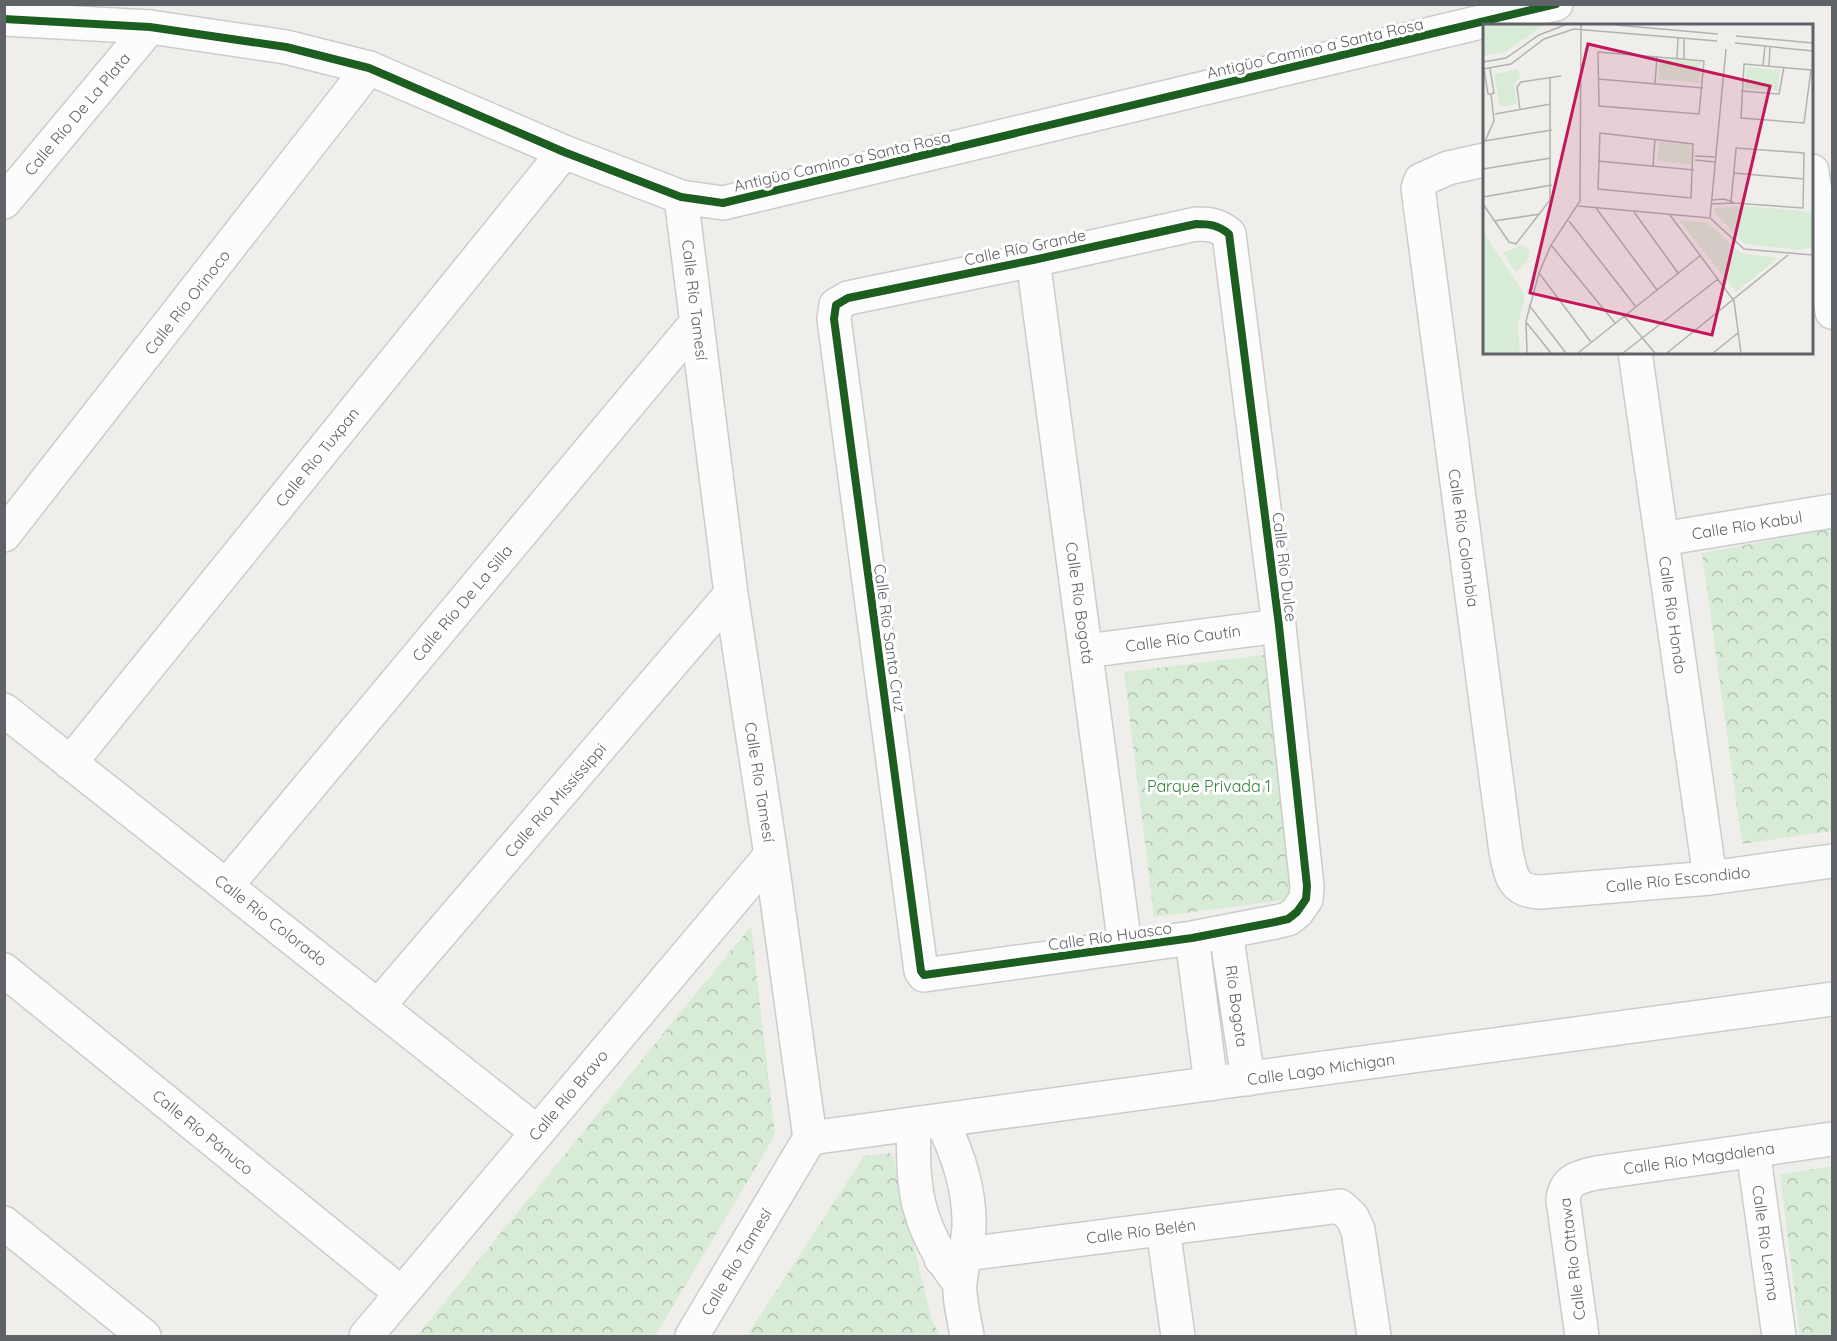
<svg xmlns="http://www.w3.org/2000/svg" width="1837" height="1341" font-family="Quicksand,sans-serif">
<defs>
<pattern id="park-crowns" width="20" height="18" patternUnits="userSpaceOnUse" patternTransform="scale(1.5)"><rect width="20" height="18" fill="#d8ebd6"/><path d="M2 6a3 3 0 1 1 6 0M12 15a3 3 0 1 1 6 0" fill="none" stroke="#b2c2b1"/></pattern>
</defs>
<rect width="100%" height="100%" fill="#efeeea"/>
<!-- park -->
<path fill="url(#park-crowns)" d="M1832,529V831L1742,844L1702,553Z
M1264,655L1294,899L1154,917L1124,672Z
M751,926L775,1135L655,1336H417Z
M892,1153L931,1318L940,1336H747L864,1156Z
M1832,1166V1336H1800L1780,1174Z"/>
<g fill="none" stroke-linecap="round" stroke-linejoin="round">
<defs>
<path id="minor" d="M1484,160L1448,168L1421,180L1418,188L1506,852C1511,875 1512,891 1540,892L1710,878L1832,861
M1812,171L1832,312
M681,197L731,594L771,855L810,1138L692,1336
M4,202L150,27
M1196,224C1210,224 1218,225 1229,234L1279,626L1307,886L1306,899L1297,912L1288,919L1275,922L1192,938L924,975L921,971L834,319L836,305L848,298L1033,260Z
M1033,260L1125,946
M1635,352L1710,878
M4,535L369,68
M1662,539L1832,511
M1086,651L1279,626
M4,710L537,1132
M70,763L564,152
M227,885L697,322
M1226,932L1248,1079
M1192,938L1211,1084
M4,970L401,1293
M379,1005L731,594
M942,1121C958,1155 970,1189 969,1227C968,1246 962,1263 960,1282C958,1297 965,1321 967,1336
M914,1124C911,1187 917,1226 955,1277
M810,1138L1832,999
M1753,1150L1779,1336
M4,1223L144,1336
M1163,1229L1178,1336
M941,1259L966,1254L1340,1206L1352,1217L1358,1230L1374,1336
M366,1336L771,855
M1582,1336L1563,1200C1565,1180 1578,1177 1596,1173L1832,1139"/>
<path id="tertiary" d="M4,19L150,27L286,47L369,68L564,152L681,197L723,203L1556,4"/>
</defs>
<!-- minor casing -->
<use href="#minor" stroke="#cbcccc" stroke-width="36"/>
<!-- tertiary casing -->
<use href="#tertiary" stroke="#cbcccc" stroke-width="36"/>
<!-- minor -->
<use href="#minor" stroke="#fdfcfc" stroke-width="33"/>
<!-- tertiary -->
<use href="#tertiary" stroke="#fdfcfc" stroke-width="33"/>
<defs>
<path id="cycleway" d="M4,19L150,27L286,47L369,68L564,152L681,197L723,203L1556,4
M1196,224C1210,224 1218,225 1229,234L1279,626L1307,886L1306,899L1297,912L1288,919L1275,922L1192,938L924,975L921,971L834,319L836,305L848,298L1033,260Z"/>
</defs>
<!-- cycleway casing -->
<use href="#cycleway" stroke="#fff" stroke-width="11"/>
<!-- cycleway -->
<use href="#cycleway" stroke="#1b5e20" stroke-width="8"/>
</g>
<g text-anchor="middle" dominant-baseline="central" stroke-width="6" stroke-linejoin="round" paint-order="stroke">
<!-- street labels -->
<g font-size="16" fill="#5f6368" stroke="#fff">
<text transform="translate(1315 48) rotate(-13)">Antigüo Camino a Santa Rosa</text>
<text transform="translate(77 114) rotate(-50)">Calle Río De La Plata</text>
<text transform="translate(842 161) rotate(-13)">Antigüo Camino a Santa Rosa</text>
<text transform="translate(1025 247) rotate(-12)">Calle Río Grande</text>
<text transform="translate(695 300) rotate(83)">Calle Río Tamesí</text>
<text transform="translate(187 302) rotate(-52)">Calle Río Orinoco</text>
<text transform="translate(317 457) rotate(-51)">Calle Río Tuxpan</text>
<text transform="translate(1747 525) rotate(-9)">Calle Río Kabul</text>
<text transform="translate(1464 538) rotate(82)">Calle Río Colombia</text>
<text transform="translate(1285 567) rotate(83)">Calle Río Dulce</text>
<text transform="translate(462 603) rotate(-50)">Calle Río De La Silla</text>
<text transform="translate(1080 603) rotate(82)">Calle Río Bogotá</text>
<text transform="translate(1673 615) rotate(82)">Calle Río Hondo</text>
<text transform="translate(890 638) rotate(82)">Calle Río Santa Cruz</text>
<text transform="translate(1183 638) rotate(-8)">Calle Río Cautín</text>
<text transform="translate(760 782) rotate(81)">Calle Río Tamesí</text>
<text transform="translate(555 800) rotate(-49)">Calle Río Mississippi</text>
<text transform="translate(1678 879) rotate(-6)">Calle Río Escondido</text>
<text transform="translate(271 920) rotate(38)">Calle Río Colorado</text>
<text transform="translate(1110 936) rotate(-8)">Calle Río Huasco</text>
<text transform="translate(1237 1006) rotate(82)">Río Bogota</text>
<text transform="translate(1321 1069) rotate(-8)">Calle Lago Michigan</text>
<text transform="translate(568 1095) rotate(-50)">Calle Río Bravo</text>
<text transform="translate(203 1132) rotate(39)">Calle Río Pánuco</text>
<text transform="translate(1699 1158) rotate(-8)">Calle Río Magdalena</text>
<text transform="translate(1141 1231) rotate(-7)">Calle Río Belén</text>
<text transform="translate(1766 1243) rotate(82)">Calle Río Lerma</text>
<text transform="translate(1572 1259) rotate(-97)">Calle Río Ottawa</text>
<text transform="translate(736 1262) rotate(-59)">Calle Río Tamesí</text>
</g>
<!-- park labels -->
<g font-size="16" fill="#348238" stroke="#fff">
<text x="1209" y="786">Parque Privada 1</text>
</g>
</g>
<!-- overview -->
<g transform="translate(1483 24)">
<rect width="330" height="330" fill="#efeeea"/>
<path d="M0,1H61L22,28L0,32ZM0,208L42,271L35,302L37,329H0Z" fill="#d8ebd6"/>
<path d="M176,35L218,38L216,59L176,55ZM264,43L297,46L295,67L262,64ZM35,45L37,53L31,61L34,80L17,83L11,50ZM176,118L210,121L208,141L174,137ZM262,182L330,188V223L317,226L262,220L231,188L232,184ZM196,196L225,199L257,229L295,234L253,268ZM39,221L47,227L45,236L33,249L20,229Z" fill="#d8ebd6"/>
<path fill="none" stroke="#b1b2b2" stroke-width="1.5" d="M133,1L235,10M253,12L330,19M252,19L330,27M115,28L221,37L216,90L116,82ZM194,34L195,14M201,35V14M0,38L23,34L56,11L82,1M261,40L328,46L321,99L258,94ZM280,41L282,22M286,42L287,23M0,45L28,40L61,15L91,5L234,17M1,45L5,70H8L11,69L7,44M115,55L220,64M172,60L174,32M258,67L296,70L301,43M37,86L34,63L38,58L78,52M12,90L68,80M117,109L210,120L208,174L115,165ZM1,117L69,106M2,117L11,97L8,70M212,132L233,133M212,136L232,138M115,137L211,146M170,142L172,115M0,145L68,134M250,149L321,155M0,173L69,161M229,176L240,175L248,177L251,179L320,184L321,129L253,124V126L248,177L247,180M0,180L26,218L33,220L67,176V53M228,180L251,179M95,182L227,194L261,225L330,231M113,184L174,266M151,188L195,249M187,191L251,277L258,329M227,194L243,25M11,197L57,190M86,197L153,283M68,221L132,299M56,249L108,318M46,281L83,329M141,292L172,329M43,298L68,329M44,329L43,297L56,249L68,221L97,177L98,1M95,329L218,231M140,329L235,255M184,329L305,231M230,329L255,309"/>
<path fill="#c2185b" fill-opacity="0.15" stroke="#c2185b" stroke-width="3" d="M105,20L287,62L229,311L47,269Z"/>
<rect width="330" height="330" fill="none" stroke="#5f6368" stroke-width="3"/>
</g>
<!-- border -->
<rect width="1837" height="1341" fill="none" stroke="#5f6368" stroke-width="12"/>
</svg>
